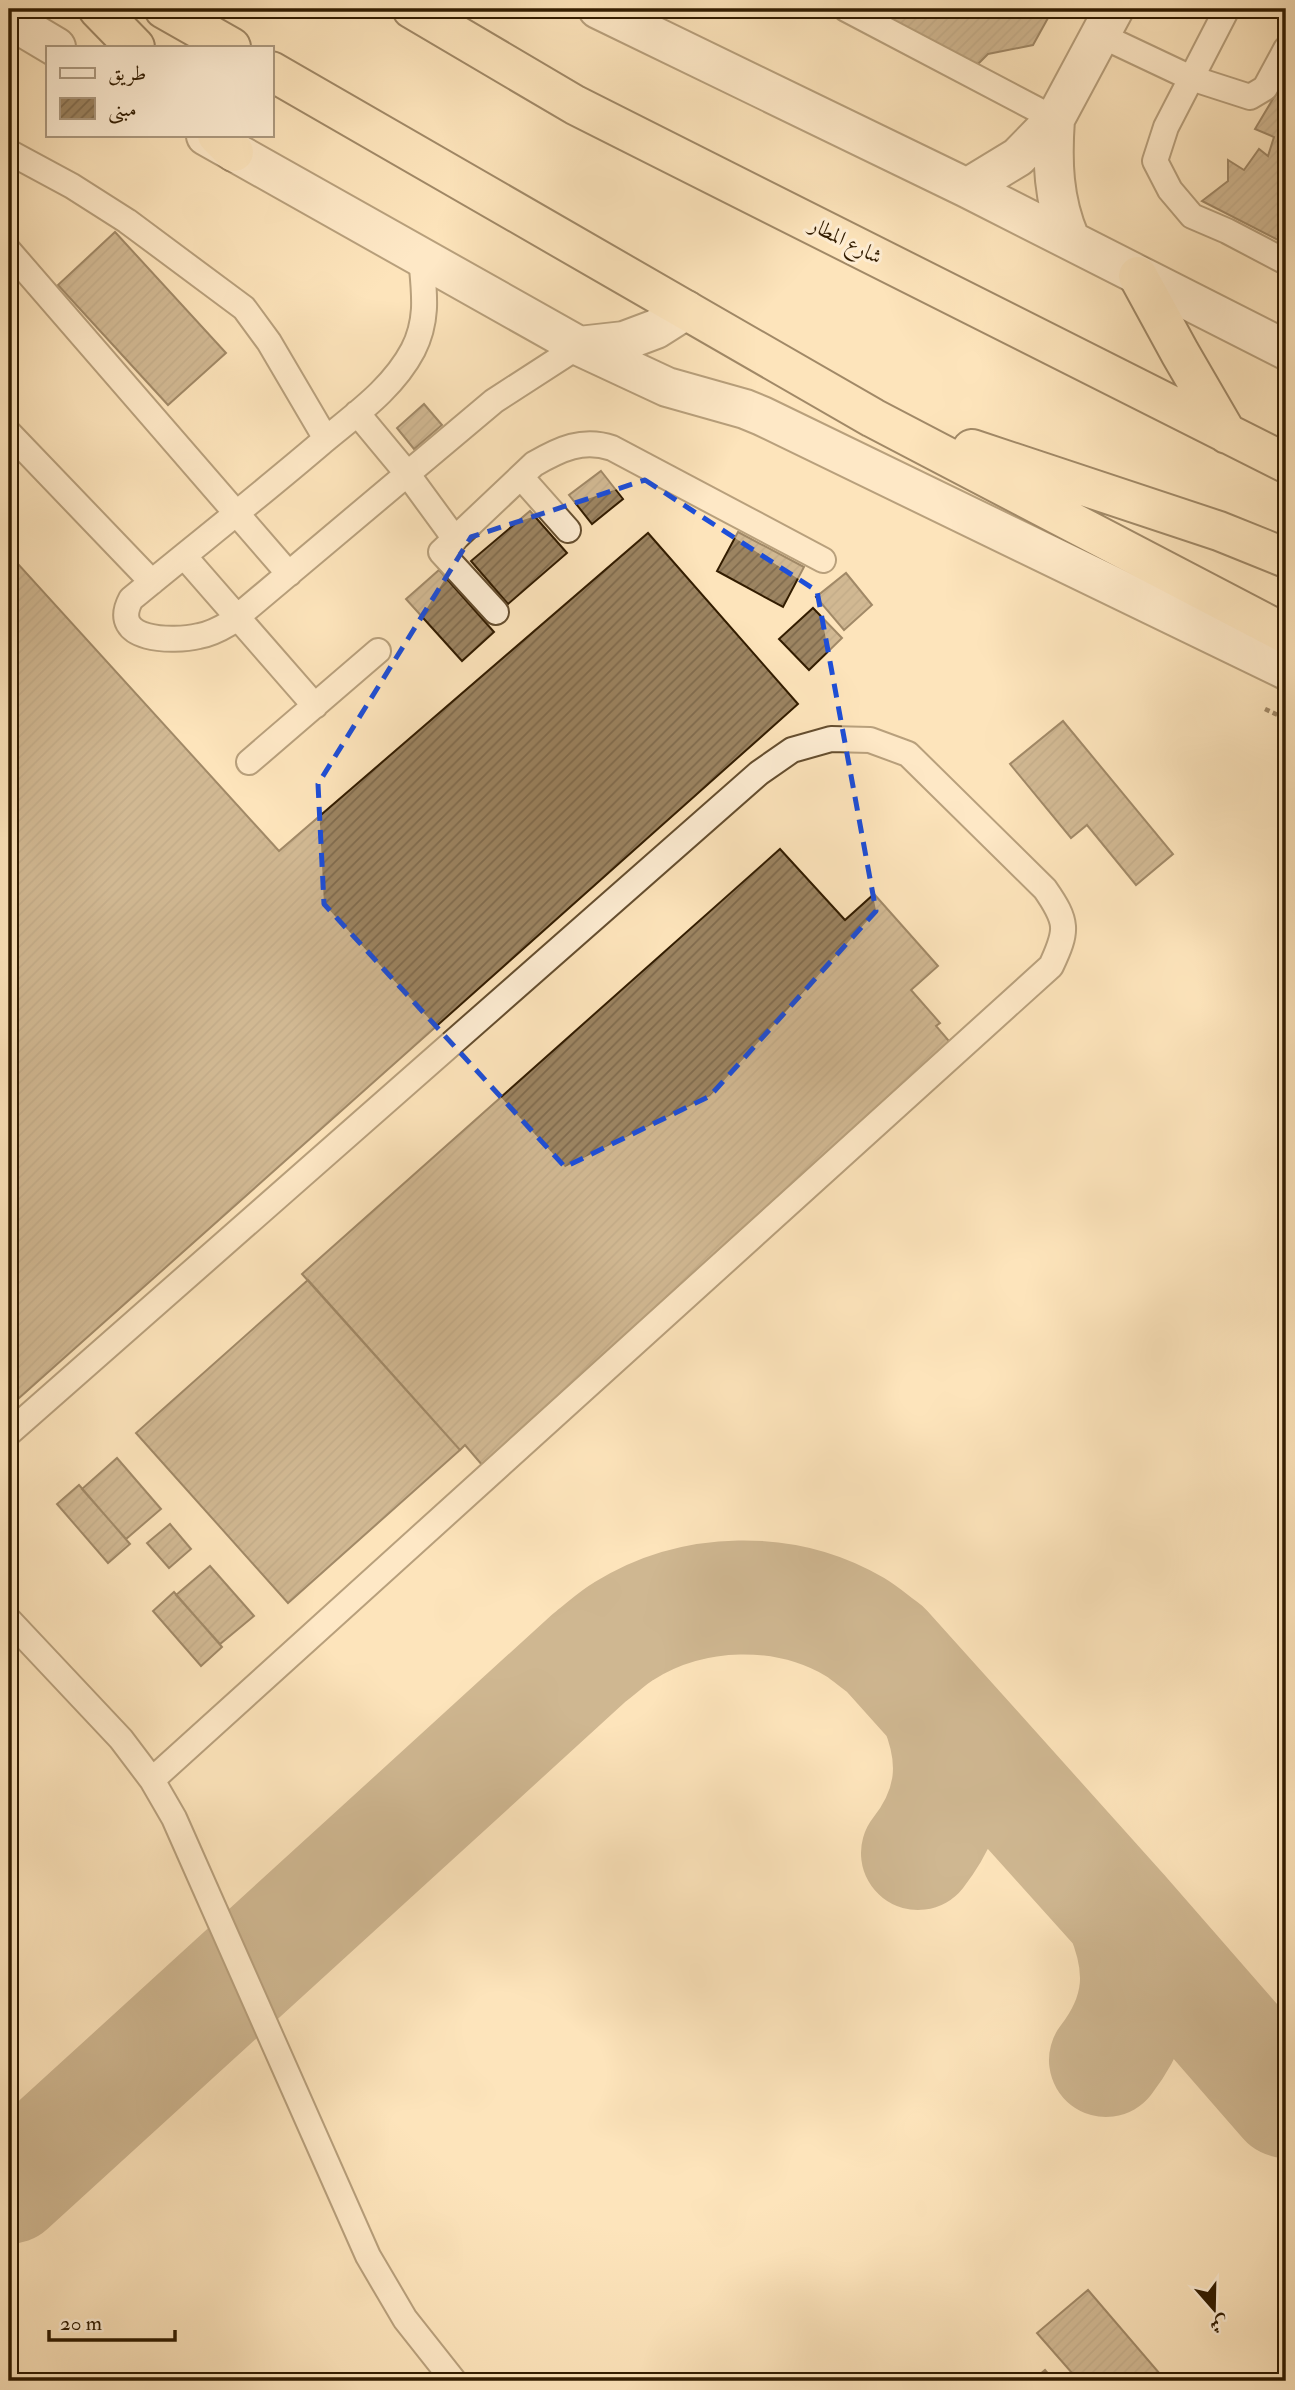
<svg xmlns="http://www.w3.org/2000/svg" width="1295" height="2390" font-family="'IM FELL Double Pica',Amiri,serif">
<defs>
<pattern id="building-hatch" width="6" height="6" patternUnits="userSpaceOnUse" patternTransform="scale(1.75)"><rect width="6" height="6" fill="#9c8461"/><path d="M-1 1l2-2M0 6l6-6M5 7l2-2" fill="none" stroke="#806b4e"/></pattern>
</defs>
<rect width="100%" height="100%" fill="#fde4bb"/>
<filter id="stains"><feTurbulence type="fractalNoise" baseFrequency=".00286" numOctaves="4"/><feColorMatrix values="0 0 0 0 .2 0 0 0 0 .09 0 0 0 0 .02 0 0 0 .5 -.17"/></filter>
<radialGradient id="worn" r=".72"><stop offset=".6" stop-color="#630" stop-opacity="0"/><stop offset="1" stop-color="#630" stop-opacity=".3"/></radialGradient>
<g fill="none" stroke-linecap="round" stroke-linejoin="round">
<!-- taxiway -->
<path stroke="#98805e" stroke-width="114" d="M918,1853C954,1807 959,1760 936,1706
M1106,2060C1143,2012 1145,1967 1122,1913
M9,2187L590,1657C601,1649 612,1638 624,1631C693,1588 785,1586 855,1627C865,1633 875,1642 885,1649L1122,1913L1286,2101"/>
</g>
<!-- building -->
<path fill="url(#building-hatch)" stroke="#321c00" stroke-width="2" d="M862,9H1053L1033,45L988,54L976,66Z
M1286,77V244L1202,201L1228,181V160L1244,170L1259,149L1268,156L1274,137L1255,129Z
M115,232L226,353L168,405L58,285Z
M424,404L442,425L414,449L397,428Z
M601,471L623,499L592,524L569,495Z
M530,511L567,553L508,604L471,561Z
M738,532L804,567L783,607L717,571Z
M648,533L798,704L9,1407V554L279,851Z
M439,570L494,632L462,661L406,599Z
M846,573L872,605L844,630L816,597Z
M813,608L842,638L809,670L779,639Z
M1063,721L1173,854L1136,885L1087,825L1071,838L1010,764Z
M780,849L845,920L874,894L938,966L911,990L940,1023L936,1026L954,1047L483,1466L465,1445L460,1450L302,1274Z
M308,1280L460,1450L288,1603L136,1433Z
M117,1458L161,1509L126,1539L82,1489Z
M79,1485L130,1544L108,1563L57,1504Z
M170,1524L191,1549L169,1568L147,1543Z
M210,1566L254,1616L220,1644L176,1595Z
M174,1592L222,1647L201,1666L153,1611Z
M1088,2290L1166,2381H1079L1037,2333Z
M1045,2370L1054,2381H1032Z"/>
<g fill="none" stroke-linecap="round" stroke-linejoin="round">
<defs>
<path id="service" d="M846,9L1055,119
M1227,9L1166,127L1155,161L1170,190L1192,216L1227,231L1286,262
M1100,35L1191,78L1250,97L1265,88L1286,49
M9,152L72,186L127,221L244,308L269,342L326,439
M9,251L289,574
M421,257C424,291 429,319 413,350C392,390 353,416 320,444C258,497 194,547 131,599C108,642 174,642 199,636C211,634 220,629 230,623L494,401L579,346
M357,413L406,472L455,539
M9,433L152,582
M521,477L568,530
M184,556L315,706
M496,612L441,552L534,464C560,449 583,438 612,448L823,560
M249,762L378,651
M9,1433L759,773L792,750L831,739L870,740L908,754L1045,889C1068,922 1068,930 1051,966L152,1780
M9,1620L121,1739L152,1780L174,1818L368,2256L405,2319L454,2381"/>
<path id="minor" d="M598,9L967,188L1286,350
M9,19L56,47
M1055,119C1052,161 1053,200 1070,239
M206,136L579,346L624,341L656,329L686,310
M967,188L1018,157L1055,119L1114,9
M579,346L667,387L745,409L762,416L1286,670"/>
<path id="trunk" d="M98,9L135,47
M164,9L231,47
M412,9L575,105L1286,463
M271,71L873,418L1286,634
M217,135L234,152
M1138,276L1180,353L1227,434
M972,449L1219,531L1286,558"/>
</defs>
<!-- service casing -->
<use href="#service" stroke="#654e2f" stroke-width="28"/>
<!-- minor casing -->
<use href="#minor" stroke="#654e2f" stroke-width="42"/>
<!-- trunk casing -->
<use href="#trunk" stroke="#321c00" stroke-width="42"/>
<!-- path -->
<path stroke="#321c00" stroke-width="4.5" stroke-dasharray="5 3.5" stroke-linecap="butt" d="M1265,709L1286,719"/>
<!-- service -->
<use href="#service" stroke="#feedd3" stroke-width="24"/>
<!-- minor -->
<use href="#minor" stroke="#feedd3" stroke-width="38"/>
<!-- trunk -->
<use href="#trunk" stroke="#fde4bb" stroke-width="38"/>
</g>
<!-- marked area -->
<path d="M0 0H1295V2390H0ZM645,480L817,591L876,911L710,1096L565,1167L324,904L318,784L471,537Z" fill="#fde4bb" fill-opacity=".55" fill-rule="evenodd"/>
<path fill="none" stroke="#1d4ed8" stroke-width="5" stroke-dasharray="14 9" stroke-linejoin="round" d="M645,480L817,591L876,911L710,1096L565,1167L324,904L318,784L471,537Z"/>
<g text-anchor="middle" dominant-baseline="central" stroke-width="6" stroke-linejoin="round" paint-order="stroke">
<!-- street labels -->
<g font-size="21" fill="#321c00" stroke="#feedd3">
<text transform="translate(846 241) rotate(27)">شارع المطار</text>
</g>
</g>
<!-- margin -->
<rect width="1295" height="2390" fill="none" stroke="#fde4bb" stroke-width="35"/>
<rect x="10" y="10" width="1274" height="2369" fill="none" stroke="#321c00" stroke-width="3.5"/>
<rect x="18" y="18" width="1260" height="2355" fill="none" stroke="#321c00" stroke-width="2"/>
<!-- legend -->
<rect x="46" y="46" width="228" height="91" fill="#feedd3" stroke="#ac997f" stroke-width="2"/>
<rect x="60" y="68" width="35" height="10" fill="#feedd3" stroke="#ac997f" stroke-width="2"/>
<text x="108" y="80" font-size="21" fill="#321c00">طريق</text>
<rect x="60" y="98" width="35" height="21" fill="url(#building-hatch)" stroke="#ac997f" stroke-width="2"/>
<text x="108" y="116" font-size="21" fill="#321c00">مبنى</text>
<!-- north arrow -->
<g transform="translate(1214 2309) rotate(160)" stroke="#feedd3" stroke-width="5" paint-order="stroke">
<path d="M0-5L12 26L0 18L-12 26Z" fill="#321c00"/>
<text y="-10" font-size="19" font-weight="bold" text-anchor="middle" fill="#321c00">ش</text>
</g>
<!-- scale -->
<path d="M49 2330v10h126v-10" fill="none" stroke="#321c00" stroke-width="3.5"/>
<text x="60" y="2330" font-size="21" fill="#321c00" stroke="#feedd3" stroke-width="5" paint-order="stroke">20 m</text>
<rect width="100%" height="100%" filter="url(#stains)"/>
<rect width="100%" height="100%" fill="url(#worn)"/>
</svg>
